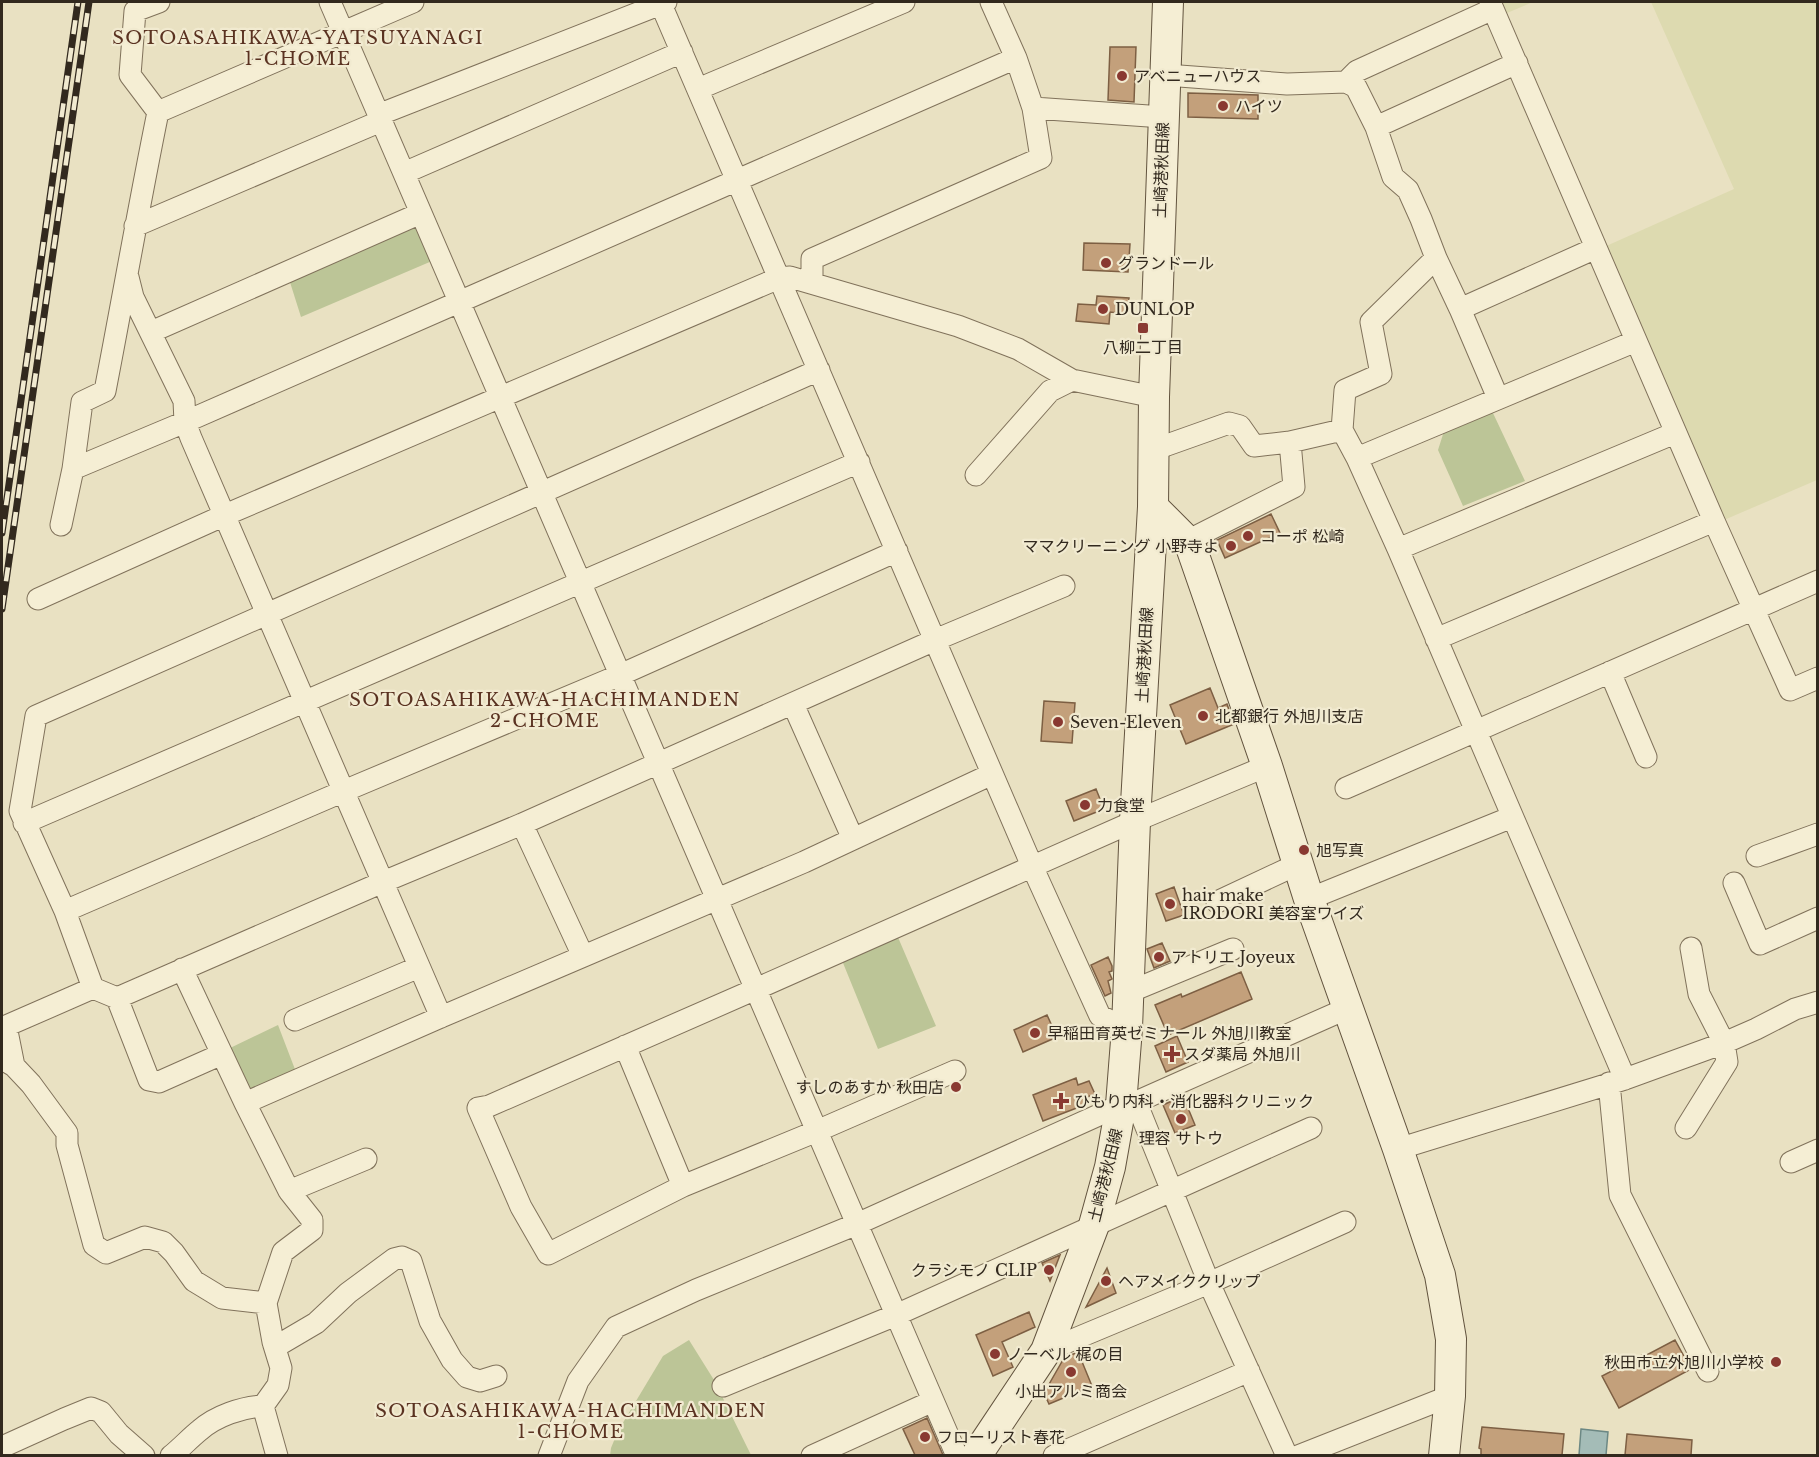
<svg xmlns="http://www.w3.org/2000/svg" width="1819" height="1457" font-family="'Libre Baskerville','Noto Sans JP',serif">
<rect width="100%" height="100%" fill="#e9e1c2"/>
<!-- farmland -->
<path fill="#dddab0" d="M1502,2H1533L1507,13Z
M1651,2H1817V480L1724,520L1604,247L1734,189Z"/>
<!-- green -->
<path fill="#bcc597" d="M414,224L432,261L301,317L289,279Z
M1492,411L1525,481L1463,506L1438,450L1445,428Z
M897,935L936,1026L878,1049L841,958Z
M278,1025L296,1072L249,1093L228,1049Z
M689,1340L714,1380L751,1455L610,1456L611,1448L618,1431L663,1356Z"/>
<!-- water -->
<path fill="#a4bcb7" stroke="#6c8884" stroke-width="1.5" d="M1581,1429L1608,1432L1606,1455H1579Z"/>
<!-- building -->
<path fill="#c3a07b" stroke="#7d5f43" stroke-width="1.5" d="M1110,47H1136L1134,102L1108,100Z
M1188,93L1258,95V119L1188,117Z
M1084,243L1130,244L1128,272L1083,270Z
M1097,296L1129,298L1127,314L1110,312L1109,324L1076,321L1078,304L1096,305Z
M1271,514L1280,533L1225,558L1217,540Z
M1210,688L1218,708L1227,704L1234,724L1186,744L1170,705Z
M1044,701L1075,703L1072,743L1041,741Z
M1096,789L1104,809L1074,821L1066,801Z
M1174,887L1184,915L1166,921L1156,894Z
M1162,943L1170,961L1154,968L1147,949Z
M1108,957L1112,966V971L1109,972L1112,979L1108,981L1111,993L1105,996L1091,965Z
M1241,972L1252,999L1168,1035L1155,1005L1181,994L1182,997Z
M1047,1015L1057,1037L1023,1052L1014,1030Z
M1177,1036L1188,1062L1166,1072L1155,1046Z
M1076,1078L1078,1085L1089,1081L1095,1094L1085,1098L1087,1104L1043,1121L1033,1095Z
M1183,1096L1195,1125L1175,1133L1163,1105Z
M1060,1255L1050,1281L1042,1263Z
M1107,1268L1116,1293L1086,1307Z
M1029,1312L1035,1327L1002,1342L1013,1367L993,1376L976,1335Z
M1675,1340L1691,1369L1619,1408L1602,1376L1642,1355L1643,1357Z
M1078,1352L1092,1386L1049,1404L1044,1393L1064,1358Z
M927,1418L943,1455H915L903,1429Z
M1482,1427L1564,1434L1562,1455H1481V1449L1479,1448Z
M1627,1434L1692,1440L1691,1455H1625Z"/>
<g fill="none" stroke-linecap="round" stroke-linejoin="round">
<defs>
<path id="street" d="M330,2L957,1456
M660,2L1032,866L1100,1016L1127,1028
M1490,2L1714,521L1790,690L1818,678
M1166,75L1287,84L1346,82L1356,87L1376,127L1393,177L1408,190L1421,219L1436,258L1371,322L1381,374L1345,390L1342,430L1357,458L1398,549L1625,1079
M1346,82L1357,71L1493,9
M698,89L904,2
M1033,108L1163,117
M158,112L130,75L135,11L159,2
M378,115L666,2
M1376,127L1517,63
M404,173L682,52
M135,226L381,121
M1436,258L1460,309L1596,248
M128,277L133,297L184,401L185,422L191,438L441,1017
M812,283V259L1041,158L1033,108L1016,58
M1460,309L1498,398
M151,332L421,213
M819,370C558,486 296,599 36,716L20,811L65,911L93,988L117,998L383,882L522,824L935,640L1064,586
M1153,450L1229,423L1240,426L1254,446L1290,442L1342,430
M1357,458L1636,341
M73,469L185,422L1016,58L991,2
M976,475L1050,391L1072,380
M61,525L73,469L82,402L105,391C123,298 139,205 158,112L413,2
M1187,541L1294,487L1290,442
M1398,549L1675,433
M38,599L225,515L779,278L790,277L958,326L1018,349L1072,380L1154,397
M1436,639L1714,521
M1610,672L1646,757
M793,704L853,839
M1346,788L1818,581
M24,823L859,462
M522,824L583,956
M1757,856L1818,834
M1734,883L1760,944L1818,918
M1309,899L1512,817
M1217,902L1298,864
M65,911L344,791L620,675L897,551
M182,969L245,1103L289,1191L366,1159
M1129,992L1233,949
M117,998L149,1080L159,1082L222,1054
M295,1020L419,967
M625,1046L683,1186
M2,1059L14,1066L31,1084L67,1133V1145L94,1245L106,1253L145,1237L163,1242L174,1253L194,1281L222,1298L266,1303
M14,1066L6,1026L93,988
M955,1071L817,1131L683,1186L548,1254L521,1207L478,1108L489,1106L756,989L1135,821L1267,766
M1609,1083L1620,1195L1708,1371
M1136,1102L1209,1283L1287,1456
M245,1103L441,1017L804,862L992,774
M1686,1128L1727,1062L1724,1043L1699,994L1691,948
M1398,1149L1625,1079L1724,1043L1756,1029L1795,1009L1818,1002
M1791,1162L1818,1150
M273,1342L282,1343L316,1323L348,1293L394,1259L402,1257L411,1261L430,1321L452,1360L467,1377L480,1381L496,1376
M1046,1351L1209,1283L1345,1222
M723,1386L896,1315L1311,1128
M263,1406L277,1456
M2,1447L64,1419L91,1408L101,1412L119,1434L144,1456
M171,1456C182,1447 190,1438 200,1430C216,1416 242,1407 263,1406L278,1385L281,1368L273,1342L266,1303L283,1252L312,1230V1220L289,1191
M549,1456L578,1381L616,1327L696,1290L857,1224L1121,1105L1136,1102L1348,1008
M812,1456L933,1401
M1054,1456L1249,1371
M1298,1456L1450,1396"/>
<path id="secondary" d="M1153,507L1190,544L1267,766L1309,899L1398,1149L1440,1275L1451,1339L1450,1396L1444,1456
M976,1456L1046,1351L1094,1225L1110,1167L1121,1105L1127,1028L1135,821L1153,507L1154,397L1168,2"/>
</defs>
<!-- street casing -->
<use href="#street" stroke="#80725b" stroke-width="23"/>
<!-- secondary casing -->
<use href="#secondary" stroke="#62533e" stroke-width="32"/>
<!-- street -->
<use href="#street" stroke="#f5eed4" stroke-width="21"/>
<!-- secondary -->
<use href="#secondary" stroke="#f5eed4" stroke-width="30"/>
<defs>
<path id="rail" d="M2,533L78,2
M2,609L89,2"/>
</defs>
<!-- rail casing -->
<use href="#rail" stroke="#32291e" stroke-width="7"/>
<!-- rail -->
<use href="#rail" stroke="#f1ead0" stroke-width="4.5" stroke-dasharray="14" stroke-linecap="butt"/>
</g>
<!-- markers -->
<g fill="#893931" stroke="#f1ead0" stroke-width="2">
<circle cx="1122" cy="76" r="6"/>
<circle cx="1223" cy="106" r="6"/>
<circle cx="1106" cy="263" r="6"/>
<circle cx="1103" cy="309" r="6"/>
<rect x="1137" y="322" width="12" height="12" rx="3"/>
<circle cx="1248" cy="536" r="6"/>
<circle cx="1231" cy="546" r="6"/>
<circle cx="1203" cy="716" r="6"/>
<circle cx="1058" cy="722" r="6"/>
<circle cx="1085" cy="805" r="6"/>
<circle cx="1304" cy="850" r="6"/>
<circle cx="1170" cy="904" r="6"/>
<circle cx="1159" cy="957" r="6"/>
<circle cx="1035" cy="1033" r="6"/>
<path d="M1169 1045h6v6h6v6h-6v6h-6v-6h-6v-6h6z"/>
<circle cx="956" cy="1087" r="6"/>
<path d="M1058 1092h6v6h6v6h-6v6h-6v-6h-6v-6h6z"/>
<circle cx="1181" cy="1119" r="6"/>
<circle cx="1049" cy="1270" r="6"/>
<circle cx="1106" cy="1281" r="6"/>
<circle cx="995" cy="1354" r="6"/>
<circle cx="1776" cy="1362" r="6"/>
<circle cx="1071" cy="1372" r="6"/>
<circle cx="925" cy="1437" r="6"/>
</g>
<g text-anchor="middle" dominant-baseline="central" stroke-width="4.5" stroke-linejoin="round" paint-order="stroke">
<!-- poi labels -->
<g font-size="16" fill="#32291e" stroke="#f1ead0" text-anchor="start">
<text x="1134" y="76">アベニューハウス</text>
<text x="1235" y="106">ハイツ</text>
<text x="1118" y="263">グランドール</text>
<text x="1115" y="309">DUNLOP</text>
<text x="1143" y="347" text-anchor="middle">八柳二丁目</text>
<text x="1260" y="536">コーポ 松崎</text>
<text x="1219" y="546" text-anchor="end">ママクリーニング 小野寺よ</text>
<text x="1215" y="716">北都銀行 外旭川支店</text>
<text x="1070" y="722">Seven-Eleven</text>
<text x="1097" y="805">力食堂</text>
<text x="1316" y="850">旭写真</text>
<text x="1182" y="895">hair make<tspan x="1182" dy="18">IRODORI 美容室ワイズ</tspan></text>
<text x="1171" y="957">アトリエ Joyeux</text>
<text x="1047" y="1033">早稲田育英ゼミナール 外旭川教室</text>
<text x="1184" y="1054">スダ薬局 外旭川</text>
<text x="944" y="1087" text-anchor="end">すしのあすか 秋田店</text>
<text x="1074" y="1101">ひもり内科・消化器科クリニック</text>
<text x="1181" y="1138" text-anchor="middle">理容 サトウ</text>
<text x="1037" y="1270" text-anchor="end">クラシモノ CLIP</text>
<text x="1118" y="1281">ヘアメイククリップ</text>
<text x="1007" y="1354">ノーベル 梶の目</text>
<text x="1764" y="1362" text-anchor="end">秋田市立外旭川小学校</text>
<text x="1071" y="1391" text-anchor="middle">小出アルミ商会</text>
<text x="937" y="1437">フローリスト春花</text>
</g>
<!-- street labels -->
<g font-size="16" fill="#32291e" stroke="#f1ead0">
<text transform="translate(1161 170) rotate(-88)">土崎港秋田線</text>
<text transform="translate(1144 655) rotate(-87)">土崎港秋田線</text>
<text transform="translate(1105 1175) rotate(-76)">土崎港秋田線</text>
</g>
<!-- neighbourhood labels -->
<g font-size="18" letter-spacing="1.5" fill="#5a3221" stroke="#f1ead0">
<text x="298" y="38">SOTOASAHIKAWA-YATSUYANAGI<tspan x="298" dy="21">1-CHOME</tspan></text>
<text x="545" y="700">SOTOASAHIKAWA-HACHIMANDEN<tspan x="545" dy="21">2-CHOME</tspan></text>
<text x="571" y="1411">SOTOASAHIKAWA-HACHIMANDEN<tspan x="571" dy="21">1-CHOME</tspan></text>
</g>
</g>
<!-- border -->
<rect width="1819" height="1457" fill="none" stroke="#32291e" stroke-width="6"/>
</svg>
